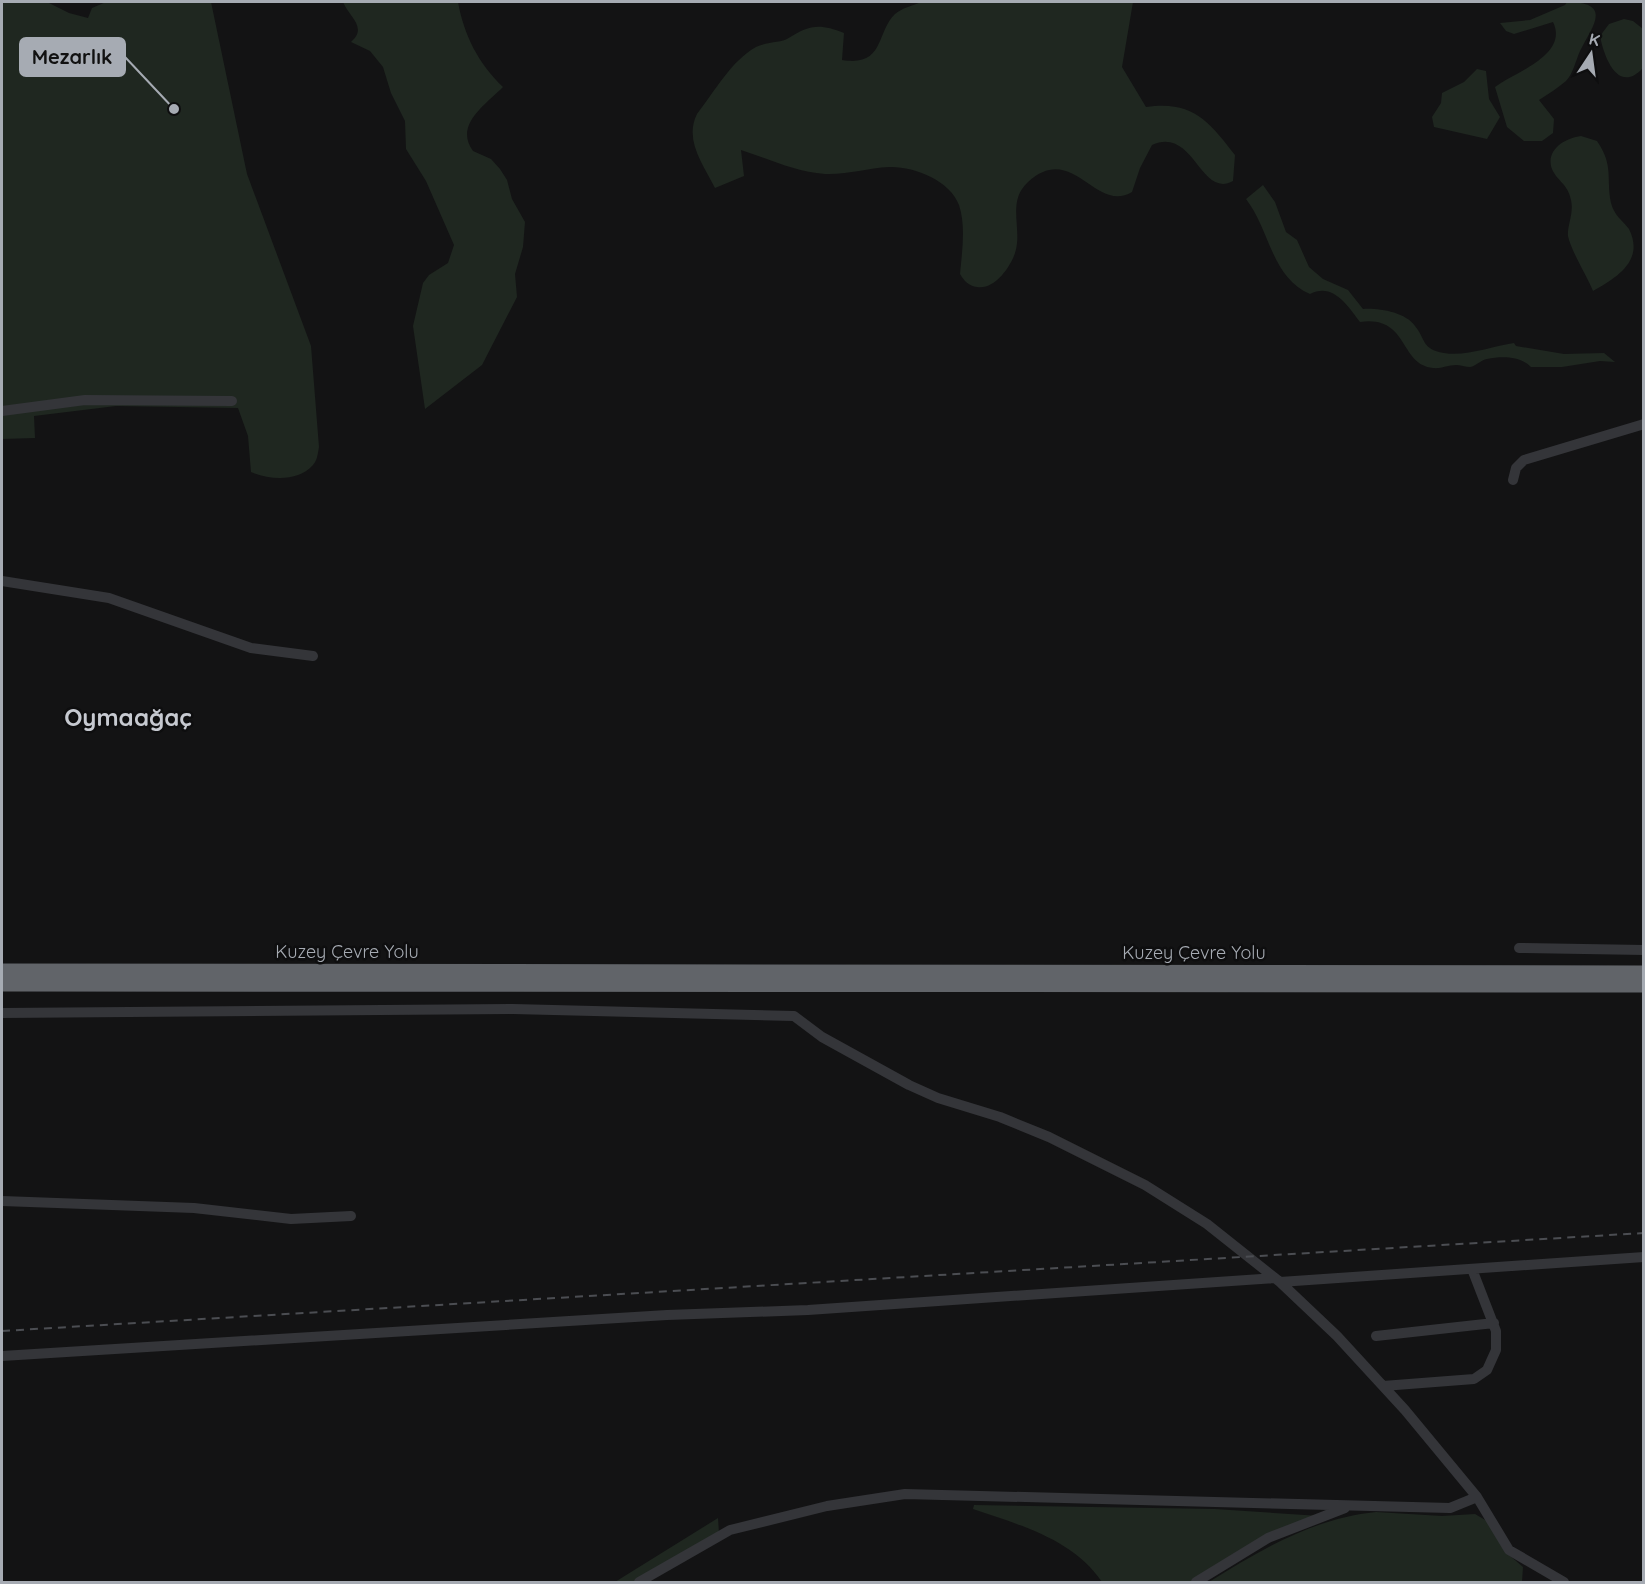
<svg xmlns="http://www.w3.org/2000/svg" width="1645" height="1584" font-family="Quicksand,sans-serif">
<rect width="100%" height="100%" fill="#131314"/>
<!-- green -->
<path fill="#1f2720" d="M2,2H47L69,13L88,18L92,8L106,2H211L247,174L311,346L319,447C318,453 317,461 313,465C298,482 270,480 251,472L248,436L238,408L116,406L34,416L35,438L2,439Z
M343,2H458C464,35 478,63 503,87C485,105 454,125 473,151L491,159L500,169L507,180L512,199L525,222L523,247L515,274L517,297L482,365L425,409L413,326L423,283L429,275L448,263L454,245L426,181L406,149L405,121L391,93L383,67L370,51L351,42C368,27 349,17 343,2Z
M921,2H1133L1122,67L1146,107C1192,100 1209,121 1235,155L1233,181C1200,199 1194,126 1152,145L1140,168L1132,192C1095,214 1073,141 1028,182C1006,202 1023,229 1015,253C1010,268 994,290 977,287C969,286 964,281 960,274C962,252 966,226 959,205C950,180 913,166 889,167C867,168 847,175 825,174C795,172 769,159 741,150L744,176L715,188C703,164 684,140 697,114C715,91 731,61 756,47C766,42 783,42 787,39C809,25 819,23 844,33L842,60C885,67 876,32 895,14C902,8 912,6 921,2Z
M1567,2C1614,2 1592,27 1580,51C1576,60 1573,74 1566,81C1558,88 1548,94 1539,100L1554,119L1553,133L1542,141H1524L1507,127L1495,87C1515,72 1569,55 1553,22L1514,34L1506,31L1500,23L1530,20L1565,5Z
M1624,19L1633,21L1643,29V68C1618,95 1604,57 1600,36L1609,24Z
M1477,69L1486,71L1489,99L1500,117L1487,139L1434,127L1432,117L1441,103L1442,93L1464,82Z
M1581,136L1597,141C1614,166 1606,177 1611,203C1614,215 1622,220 1629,229C1645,261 1616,278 1593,291C1587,276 1571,251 1568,236C1567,226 1574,213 1571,200C1568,184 1557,181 1552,169C1545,150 1565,138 1581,136Z
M1263,185L1275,202L1286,232L1297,240L1309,267L1323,279L1348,290L1363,309C1379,308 1405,312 1415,326C1426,339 1421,349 1444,353C1465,357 1493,346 1514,343L1516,346L1564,354L1604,353L1615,362L1600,361L1562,367H1531C1520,356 1502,356 1487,359C1481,360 1476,366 1470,367C1466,367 1460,365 1456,365C1448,365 1441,369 1433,368C1399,365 1409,315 1360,322C1348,306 1333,282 1310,294C1271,277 1270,230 1246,199Z
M974,1505L1215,1509L1320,1516L1268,1538L1196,1582H1102C1073,1539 1020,1525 973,1509Z
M1376,1512L1442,1516L1475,1514L1487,1521L1508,1554L1523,1567L1522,1582H1209C1260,1550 1314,1518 1376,1512Z
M718,1518L719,1533L636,1582H615Z"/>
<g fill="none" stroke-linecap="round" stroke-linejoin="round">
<!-- minor -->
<path stroke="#343539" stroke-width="10" d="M2,411L85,400L232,401
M1513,480L1516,468L1524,460L1644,424
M2,581L109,598L251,648L313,656
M1519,948L1644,950
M2,1013L513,1009L794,1016L822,1037L909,1085L938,1098L1000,1117L1049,1137L1145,1185L1207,1224L1280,1282L1337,1336L1405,1410L1477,1497L1509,1550L1564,1582
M2,1201L194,1208L291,1219L351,1216
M1280,1282L1644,1257
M1376,1336L1494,1323
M2,1356L667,1315L808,1310L1275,1278
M1383,1386L1474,1379L1487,1370L1496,1350V1331L1472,1269
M639,1582L730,1530L827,1506L905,1494L1450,1508L1477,1497
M1196,1582L1268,1538L1345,1508"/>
<!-- highway -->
<path stroke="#616469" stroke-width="15" d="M2,971L1644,973
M2,984L1644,985"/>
<!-- rail -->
<path stroke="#4b4d52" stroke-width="2" stroke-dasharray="8 6" stroke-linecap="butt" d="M2,1331L1644,1233"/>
</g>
<g text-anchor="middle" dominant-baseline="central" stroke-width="5" stroke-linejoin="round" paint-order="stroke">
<!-- street labels -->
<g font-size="18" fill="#a6abb3" stroke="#0e0e0f">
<text x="347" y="951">Kuzey Çevre Yolu</text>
<text x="1194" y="952">Kuzey Çevre Yolu</text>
</g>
<!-- district labels -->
<g font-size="24" font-weight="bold" fill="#c6c9d0" stroke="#0e0e0f">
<text x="128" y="717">Oymaağaç</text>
</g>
</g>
<!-- callouts -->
<path fill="none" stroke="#a6abb3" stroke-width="2" d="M174 109L125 57"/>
<circle fill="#a6abb3" stroke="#0e0e0f" stroke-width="2" cx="174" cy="109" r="6"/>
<rect fill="#a6abb3" stroke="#a6abb3" stroke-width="2" x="20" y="38" width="105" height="38" rx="6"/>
<g font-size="20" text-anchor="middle" font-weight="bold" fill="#111">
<text x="72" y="64">Mezarlık</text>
</g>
<!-- border -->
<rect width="1645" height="1584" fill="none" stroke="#a6abb3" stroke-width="6"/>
<!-- north arrow -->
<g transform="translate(1591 54) rotate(13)" stroke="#0e0e0f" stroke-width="4.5" paint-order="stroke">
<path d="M0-4.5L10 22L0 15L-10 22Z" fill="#a6abb3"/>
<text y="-9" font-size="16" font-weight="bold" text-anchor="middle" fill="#a6abb3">K</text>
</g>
</svg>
